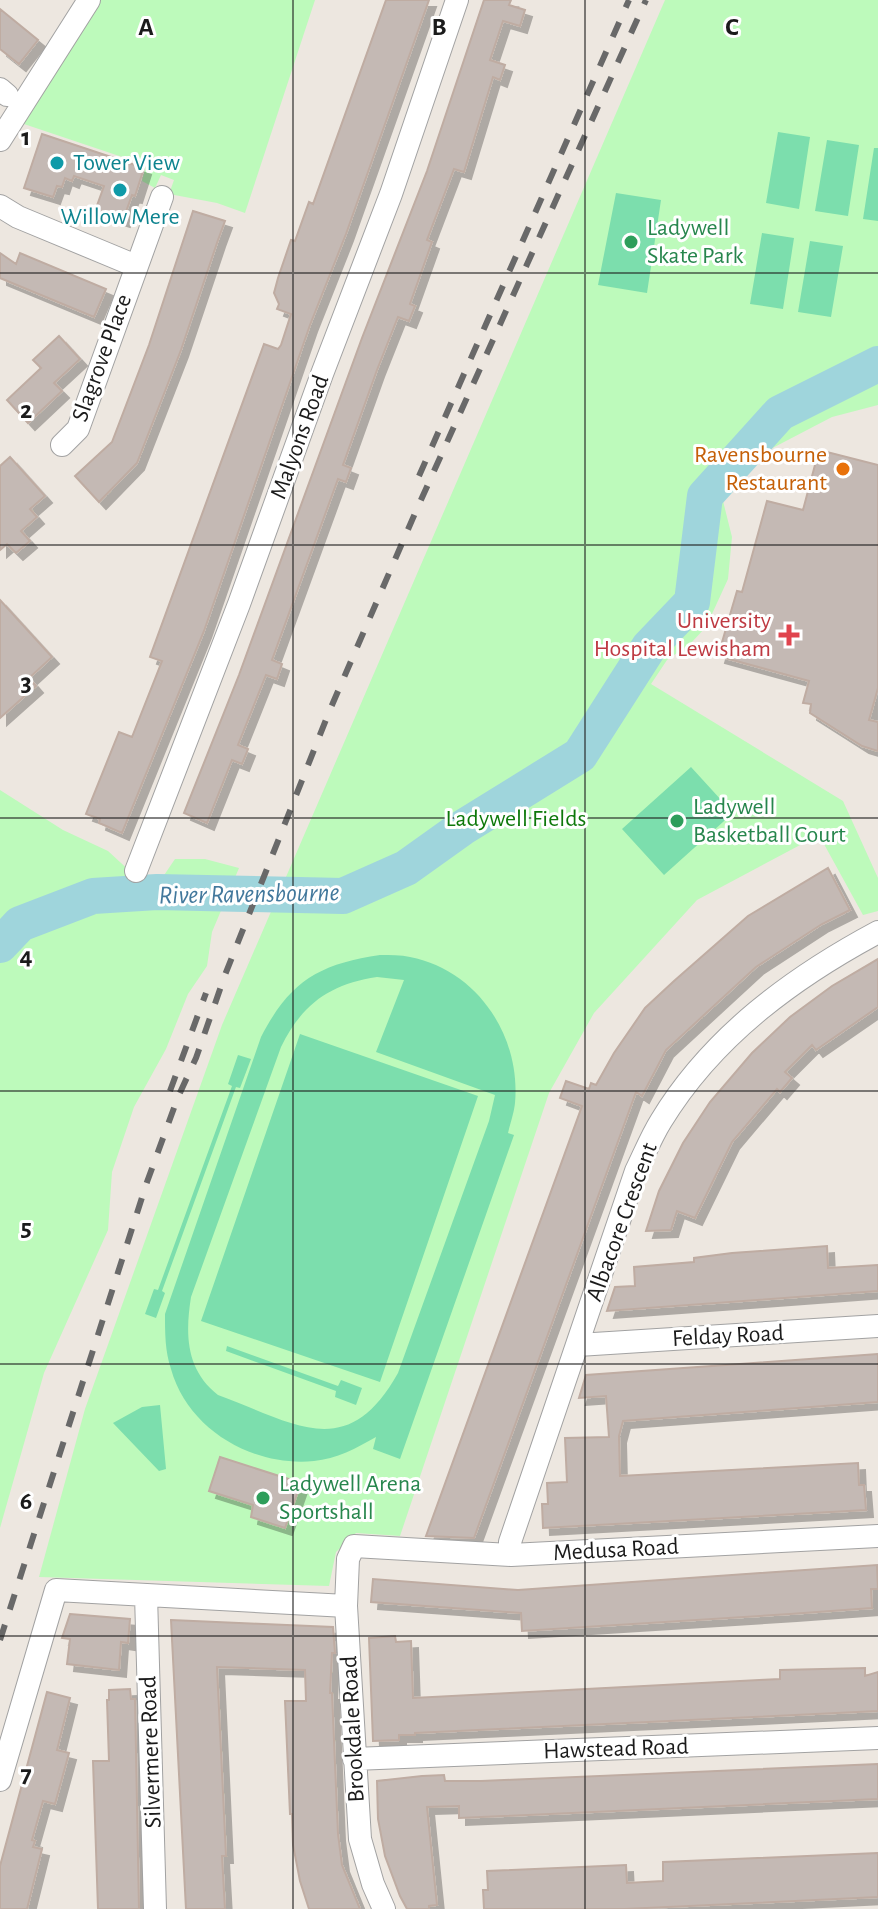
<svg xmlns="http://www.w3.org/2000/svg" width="878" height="1909" font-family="'Alegreya Sans',sans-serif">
<defs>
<filter id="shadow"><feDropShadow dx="7" dy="7" stdDeviation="0" flood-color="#0004"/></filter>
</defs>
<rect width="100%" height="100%" fill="#ede7e0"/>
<!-- park -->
<path fill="#bdfabb" d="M99,0H315L245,213L217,203L169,194L174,180L161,175L155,188L142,181L146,165L15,121Z
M665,0H878V405L832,417L717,477L732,537L728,579L706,627L691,643L667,660L651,684L843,801L878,878V911L863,915L819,835L697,900L594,1013L549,1093L400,1536L356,1533L336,1552L329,1586L39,1577L85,1409L222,1025Z
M0,790L63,830L108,851L133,874L156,887L175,859H205L239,868L212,932L207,966L188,994L166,1049L134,1107L112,1172L108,1230L44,1373L0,1528Z"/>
<!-- pitch -->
<path fill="#7cdead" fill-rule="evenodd" d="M778,132L810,137L799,209L766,203Z
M827,140L859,145L848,216L815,211Z
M874,148H878V221L863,219Z
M616,193L661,200L647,293L598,285Z
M762,233L794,238L783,309L750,304Z
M810,241L843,246L831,317L798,312Z
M691,767L733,813L664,875L622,829Z
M380,955C390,955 401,955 410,957C478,970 521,1037 515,1103C514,1113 510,1124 508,1133L514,1135L400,1459L373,1449L376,1437C357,1448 336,1459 314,1461C253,1467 188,1430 171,1369C165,1351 165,1333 165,1314L261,1037C290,981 319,964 380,955ZM377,977L404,980L376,1052L495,1095L489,1121L398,1373C347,1464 295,1423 218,1395C186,1370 185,1335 191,1297L281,1047C302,1004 330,984 377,977Z
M300,1034L478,1096L380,1382L201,1321Z
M238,1055L251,1059L240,1088L236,1087L162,1291L165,1293L156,1318L145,1314L154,1289L158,1290L232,1086L228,1084Z
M227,1346L338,1386L341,1380L362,1388L356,1405L335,1397L336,1391L226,1351Z
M160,1405L166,1469L159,1471L113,1423L142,1407Z"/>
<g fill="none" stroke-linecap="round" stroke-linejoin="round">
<!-- river -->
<path stroke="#9fd5dc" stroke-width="36" d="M0,945L20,924L93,896L157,892L343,896L406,868L462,828L580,755L649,647L692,602L705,496L780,413L878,364"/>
</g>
<!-- building -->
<path fill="#c4b9b4" stroke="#bfaca2" stroke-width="2" filter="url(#shadow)" d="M386,0H429L346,234L310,325L204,631L122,833L99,823L100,819L86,814L119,732L132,737L162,661L150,657L264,344L278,349L281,345L291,314L277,309L279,304L274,293L278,278L291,240L295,241L309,202L313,204Z
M484,0H511L509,5L525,10L520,26L503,21L490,60L505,65L500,80L493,77L464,172L454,169L427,240L432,242L410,304L415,306L409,321L398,317L377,370L343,465L351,468L346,482L338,479L272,660L282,664L277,679L266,675L238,745L248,749L242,764L232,760L207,823L184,813L239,675L362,338L427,171Z
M0,9L38,40L19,64L0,49Z
M42,134L144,168L135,196L132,195L123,220L95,211L104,186L74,176L72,181L65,178L62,187L57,186L53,197L24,188Z
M193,211L225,221L218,240L181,350L137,463L99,502L75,476L112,442L149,345Z
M0,253L16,264L20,253L106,289L94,317L0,278Z
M59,336L80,359L54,383L62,391L28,423L7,400L41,368L33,360Z
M819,450L878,465V688L869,720L878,722V751L862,746L810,713L811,704L803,703L809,681L718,656L737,591L742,592L767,501L803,510Z
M10,457L45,496L30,509L37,517L21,531L30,541L16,553L7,544L0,550V466Z
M0,600L52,657L29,678L36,686L0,718Z
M828,868L850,910L822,924L756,967L666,1050L642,1096L636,1092L474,1538L426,1536L582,1106L560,1098L566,1081L589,1089L591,1083L596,1085L614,1053L645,1008L674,981L748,916Z
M878,959V1007L816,1050L812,1045L785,1072L792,1078L780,1092L777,1089L732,1142L695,1218L677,1211L671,1230L646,1231L659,1191L683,1143L710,1102L752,1053L790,1017L832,986Z
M827,1246L828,1268L878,1265V1291L607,1311L615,1287L635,1286L634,1267L694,1262V1258L732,1253Z
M878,1354V1402L623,1421L619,1436L620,1476L858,1463L859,1485H864L866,1510L543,1528L542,1504H548L547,1483L567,1482L565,1438L609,1437L606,1396L579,1398L586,1375Z
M220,1457L301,1483L285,1528L251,1517L253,1505L209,1491Z
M877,1565L878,1589H871L872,1608L790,1614L522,1631L521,1613L371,1602L373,1579L518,1590Z
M70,1614L130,1619L128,1643L121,1642L119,1670L67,1664L70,1639L62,1638Z
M171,1620L333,1627L335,1653H332L330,1693H332L338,1834L342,1865L360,1909H309L300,1881L293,1845L292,1814H290L285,1701H306L305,1670L217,1667L226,1856H222L225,1909H186Z
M395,1636L396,1642L411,1641L413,1698L780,1679V1670L865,1668V1676L878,1672V1711L415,1733V1735H399V1740L373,1741L369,1638Z
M130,1689L131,1699H135L139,1909H98L93,1761H109L107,1700H109V1690Z
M47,1692L70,1698L57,1750L69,1753L55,1804L43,1801L32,1840L35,1841L33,1847L42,1849L27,1909H0V1866Z
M878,1764V1799L459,1818V1806L427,1807L437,1905L429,1906V1909H407L400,1896L385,1856L378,1819L377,1781L422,1776L444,1775L445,1781H481Z
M878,1853V1897L625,1909H484L483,1890H488L487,1871L626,1865L627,1883L663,1881V1862Z"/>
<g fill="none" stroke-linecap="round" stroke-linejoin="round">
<defs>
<path id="minor" d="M0,89L7,95
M0,140L89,0
M0,206L18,217L136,266
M62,445L78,429L162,197
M136,871L239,604L322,374L391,194L457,0
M578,1345L878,1326
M511,1555L510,1542L636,1171C644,1155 651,1137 661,1121C712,1037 792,978 878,932
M146,1595L155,1909
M354,1759L878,1738
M0,1780L56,1590L346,1606
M384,1909L373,1884L360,1839L346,1606L348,1559L354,1546L511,1555L878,1536"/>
</defs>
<!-- minor casing -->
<use href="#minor" stroke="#a2a2a2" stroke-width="24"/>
<!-- minor -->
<use href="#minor" stroke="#fff" stroke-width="22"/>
<!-- rail -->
<path stroke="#696969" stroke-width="6" stroke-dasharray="16 16" stroke-linecap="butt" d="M419,476L629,0
M170,1091L206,993
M0,1640L147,1182L178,1097L196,1058L225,975L329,712L416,511L646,0"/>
</g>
<!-- grid -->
<path fill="none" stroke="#1b1b1b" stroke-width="2" stroke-opacity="0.55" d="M293,0V1909M585,0V1909M0,273H878M0,545H878M0,818H878M0,1091H878M0,1364H878M0,1636H878"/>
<!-- markers -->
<g fill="#0f9aa8" stroke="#fff" stroke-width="3">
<circle cx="57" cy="163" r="8"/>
<circle cx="120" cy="190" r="8"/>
</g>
<g fill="#2e9e5b" stroke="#fff" stroke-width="3">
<circle cx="631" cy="242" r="8"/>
<circle cx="677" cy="821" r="8"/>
<circle cx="263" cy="1498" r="8"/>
</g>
<circle fill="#e8710a" stroke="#fff" stroke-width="3" cx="843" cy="469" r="8"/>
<path fill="#e0444e" stroke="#fff" stroke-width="3" d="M785 623h8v8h8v8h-8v8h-8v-8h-8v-8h8z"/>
<g text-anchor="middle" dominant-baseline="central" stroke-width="6" stroke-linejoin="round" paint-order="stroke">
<!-- culture labels -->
<g font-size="24" fill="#0d838f" stroke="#fff" text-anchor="start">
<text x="73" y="163">Tower View</text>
<text x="120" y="217" text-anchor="middle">Willow Mere</text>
</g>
<!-- leisure labels -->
<g font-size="24" fill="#27864d" stroke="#fff" text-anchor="start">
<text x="647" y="228">Ladywell<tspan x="647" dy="28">Skate Park</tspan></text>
<text x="693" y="807">Ladywell<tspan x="693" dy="28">Basketball Court</tspan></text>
<text x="279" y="1484">Ladywell Arena<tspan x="279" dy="28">Sportshall</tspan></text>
</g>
<!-- street labels -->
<g font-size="24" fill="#1b1b1b" stroke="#fff">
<text transform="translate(102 358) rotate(-70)">Slagrove Place</text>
<text transform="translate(300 437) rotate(-70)">Malyons Road</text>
<text transform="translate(622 1222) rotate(-70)">Albacore Crescent</text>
<text transform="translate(728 1336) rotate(-3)">Felday Road</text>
<text transform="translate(616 1550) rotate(-3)">Medusa Road</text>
<text transform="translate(353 1729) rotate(-93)">Brookdale Road</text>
<text transform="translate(616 1749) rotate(-2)">Hawstead Road</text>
<text transform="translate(151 1752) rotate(-92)">Silvermere Road</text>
</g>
<!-- food labels -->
<g font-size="24" fill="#c56008" stroke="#fff" text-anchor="end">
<text x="827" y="455">Ravensbourne<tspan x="827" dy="28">Restaurant</tspan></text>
</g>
<!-- health labels -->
<g font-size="24" fill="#be3a42" stroke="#fff" text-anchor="end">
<text x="771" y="621">University<tspan x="771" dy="28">Hospital Lewisham</tspan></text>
</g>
<!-- park labels -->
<g font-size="24" fill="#0d780a" stroke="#fff">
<text x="516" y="819">Ladywell Fields</text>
</g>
<!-- water labels -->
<g font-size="26" font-style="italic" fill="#42789c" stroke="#fff">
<text transform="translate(249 894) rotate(-1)">River Ravensbourne</text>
</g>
</g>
<g font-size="26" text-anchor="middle" font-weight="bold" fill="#1b1b1b" stroke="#fff" stroke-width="6" stroke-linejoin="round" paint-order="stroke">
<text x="146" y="35">A</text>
<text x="439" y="35">B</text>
<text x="732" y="35">C</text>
<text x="26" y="145">1</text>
<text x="26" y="418">2</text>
<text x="26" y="691">3</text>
<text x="26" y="964">4</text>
<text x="26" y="1236">5</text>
<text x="26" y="1509">6</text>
<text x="26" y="1782">7</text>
</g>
</svg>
